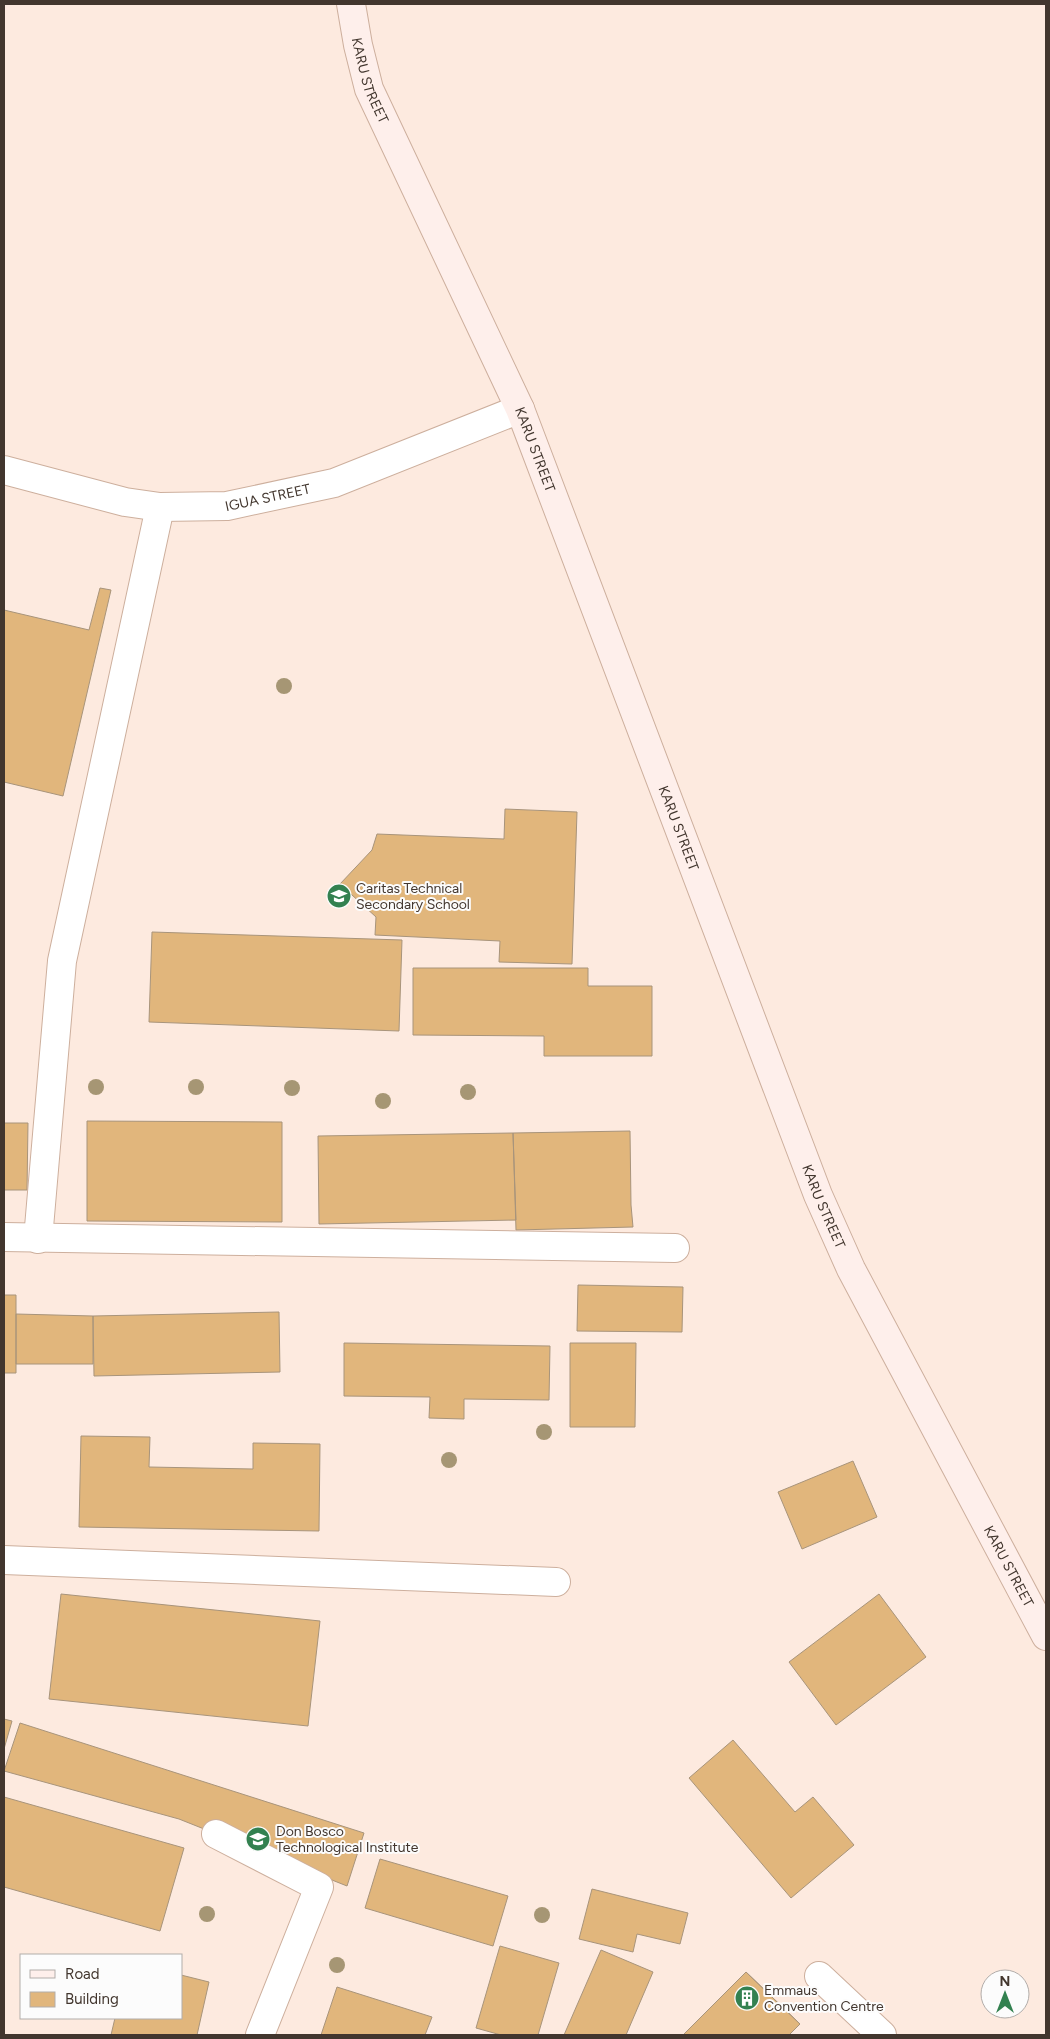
<svg xmlns="http://www.w3.org/2000/svg" width="1050" height="2039" font-family="Figtree,sans-serif">
<rect width="100%" height="100%" fill="#fdeadf"/>
<!-- building -->
<path fill="#e1b67c" stroke="#a8947b" d="M100,588L111,590L63,796L4,782V610L89,630Z
M505,809L577,812L572,964L499,962L500,941L375,935L376,917L340,884L372,850L377,834L504,839Z
M152,932L402,940L399,1031L149,1022Z
M413,968H588V986H652V1056H544V1036L413,1035Z
M87,1121L282,1122V1222L87,1221Z
M4,1123H28L27,1190H4Z
M630,1131L631,1205L633,1227L516,1230L513,1133Z
M513,1133L516,1220L319,1224L318,1136Z
M578,1285L683,1287L682,1332L577,1331Z
M4,1295H16V1373H4Z
M279,1312L280,1372L94,1376L93,1316Z
M16,1314L93,1316V1364H16Z
M344,1343L550,1346L549,1400L464,1399V1419L429,1418L430,1397L344,1396Z
M570,1343H636L635,1427H570Z
M81,1436L150,1437L149,1467L253,1469V1443L320,1444L319,1531L79,1527Z
M853,1461L877,1517L802,1549L778,1492Z
M61,1594L320,1621L308,1726L49,1699Z
M879,1594L926,1657L836,1725L789,1662Z
M4,1719L12,1721L4,1749Z
M20,1723L364,1833L347,1886L179,1819L4,1771Z
M733,1740L795,1812L813,1797L854,1845L791,1898L689,1778Z
M4,1797L184,1848L160,1931L4,1887Z
M380,1859L508,1896L493,1946L365,1908Z
M592,1889L688,1913L680,1944L637,1934L633,1952L579,1939Z
M500,1946L559,1963L538,2035H501L476,2028Z
M601,1950L653,1972L626,2035H564Z
M746,1972L800,2024L789,2035H683Z
M746,1972L800,2024L789,2035H683Z
M181,1975L209,1982L197,2035H111L115,2018H181Z
M337,1987L432,2017L425,2035H321Z"/>
<g fill="none" stroke-linecap="round" stroke-linejoin="round">
<defs>
<g id="street">
<path id="s1" d="M4,470L125,502L160,507L227,506L334,483L520,409"/>
<path d="M4,1237L675,1248"/>
<path d="M38,1239L62,961L160,507"/>
<path d="M4,1560L556,1582"/>
<path d="M216,1834L319,1887L260,2035"/>
<path d="M819,1976L882,2035"/>
</g>
<g id="secondary">
<path id="s2" d="M351,4L358,45L369,89L520,409L818,1195L851,1269L1046,1636"/>
</g>
</defs>
<!-- street casing -->
<use href="#street" stroke="#cdaf9d" stroke-width="30"/>
<!-- secondary casing -->
<use href="#secondary" stroke="#cdaf9d" stroke-width="30"/>
<!-- street -->
<use href="#street" stroke="#fff" stroke-width="28"/>
<!-- secondary -->
<use href="#secondary" stroke="#feefeb" stroke-width="28"/>
</g>
<!-- trees -->
<g fill="#a69674">
<circle cx="284" cy="686" r="8"/>
<circle cx="96" cy="1087" r="8"/>
<circle cx="196" cy="1087" r="8"/>
<circle cx="292" cy="1088" r="8"/>
<circle cx="468" cy="1092" r="8"/>
<circle cx="383" cy="1101" r="8"/>
<circle cx="544" cy="1432" r="8"/>
<circle cx="449" cy="1460" r="8"/>
<circle cx="207" cy="1914" r="8"/>
<circle cx="542" cy="1915" r="8"/>
<circle cx="337" cy="1965" r="8"/>
</g>
<!-- icons -->
<defs>
<symbol id="school-disc" viewBox="-11 -11 22 22"><circle r="9.5" fill="#338150" stroke="#fcfcfc"/><path d="M0-5L7-2L0 1L-7-2ZM-4 1L0 2.5L4 1V4Q0 6-4 4Z" fill="#fff"/></symbol>
<symbol id="university-disc" viewBox="-11 -11 22 22"><circle r="9.5" fill="#338150" stroke="#fcfcfc"/><path d="M0-5L7-2L0 1L-7-2ZM-4 1L0 2.5L4 1V4Q0 6-4 4Z" fill="#fff"/></symbol>
<symbol id="building-disc" viewBox="-11 -11 22 22"><circle r="9.5" fill="#338150" stroke="#fcfcfc"/><path d="M-4-6H4V6H1V3H-1V6H-4ZM-2.5-4.3h1.7v1.8h-1.7ZM.8-4.3h1.7v1.8H.8ZM-2.5-1h1.7V.8h-1.7ZM.8-1h1.7V.8H.8Z" fill="#fff"/></symbol>
</defs>
<g fill-rule="evenodd">
<use href="#school-disc" x="325" y="882" width="28" height="28"/>
<use href="#university-disc" x="244" y="1825" width="28" height="28"/>
<use href="#building-disc" x="733" y="1984" width="28" height="28"/>
</g>
<g text-anchor="middle" dominant-baseline="central" stroke-width="4" stroke-linejoin="round" paint-order="stroke">
<!-- street labels -->
<g font-size="14" fill="#42362e" stroke="#fcfcfc">
<text stroke="none"><textPath href="#s2" startOffset="79">KARU STREET</textPath></text>
<text stroke="none"><textPath href="#s2" startOffset="484">KARU STREET</textPath></text>
<text stroke="none"><textPath href="#s1" startOffset="269">IGUA STREET</textPath></text>
<text stroke="none"><textPath href="#s2" startOffset="889">KARU STREET</textPath></text>
<text stroke="none"><textPath href="#s2" startOffset="1294">KARU STREET</textPath></text>
<text stroke="none"><textPath href="#s2" startOffset="1699">KARU STREET</textPath></text>
</g>
<!-- poi labels -->
<g font-size="14" fill="#42362e" stroke="#fcfcfc" text-anchor="start">
<text x="356" y="888">Caritas Technical<tspan x="356" dy="16">Secondary School</tspan></text>
<text x="276" y="1831">Don Bosco<tspan x="276" dy="16">Technological Institute</tspan></text>
<text x="764" y="1990">Emmaus<tspan x="764" dy="16">Convention Centre</tspan></text>
</g>
</g>
<!-- border -->
<rect width="1050" height="2039" fill="none" stroke="#42362e" stroke-width="10"/>
<!-- legend -->
<rect x="20" y="1954" width="162" height="65" fill="#fcfcfc" stroke="#b2adaa"/>
<rect x="30" y="1970" width="25" height="8" fill="#feefeb" stroke="#b2adaa"/>
<text x="65" y="1979" font-size="15" fill="#42362e">Road</text>
<rect x="30" y="1992" width="25" height="15" fill="#e1b67c" stroke="#b2adaa"/>
<text x="65" y="2004" font-size="15" fill="#42362e">Building</text>
<!-- north arrow -->
<g transform="translate(1005 1994)"><circle r="24" fill="#fcfcfc" stroke="#b2adaa"/>
<path d="M0-4L9 19L0 12L-9 19Z" fill="#338150"/>
<text y="-8" font-size="14" font-weight="bold" text-anchor="middle" fill="#42362e">N</text>
</g>
</svg>
